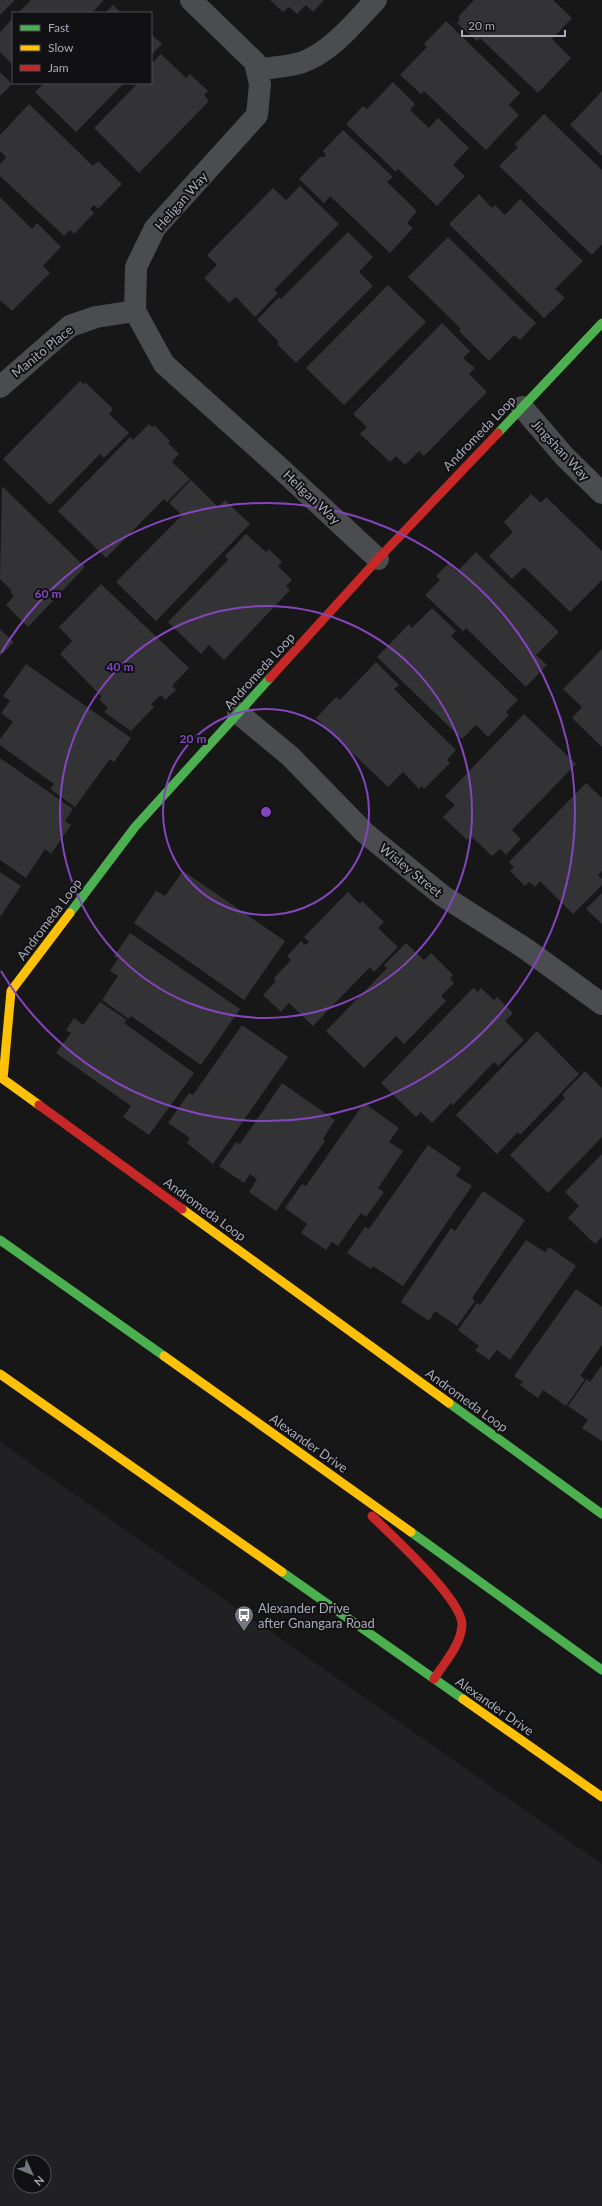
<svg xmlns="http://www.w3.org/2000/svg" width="602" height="2206" font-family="Lato,sans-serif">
<rect width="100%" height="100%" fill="#171717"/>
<!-- built -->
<path fill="#212123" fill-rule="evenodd" d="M0,1442L602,1864V2206H0ZM20,2162H44V2186H20Z"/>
<!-- building -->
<path fill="#333335" d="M0,0H15L0,15Z
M31,0H104L92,13H18Z
M270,0H324L313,12L306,5L297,14L289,7L283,12Z
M474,0H553L572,18L552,39L571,58L538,93L480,38L477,41L457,23L460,19L458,17Z
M113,5L121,13H105Z
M13,18V65L0,52V32Z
M446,21L520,93L509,105L519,115L486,150L424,91L421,94L400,75L427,47L424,44Z
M151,34L162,44L151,55Z
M161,54L186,78L190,74L208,91L204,95L209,101L139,173L94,128L138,83H151V64Z
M0,72L12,84L0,96Z
M393,82L415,104L410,110L429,128L438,118L469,148L453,165L465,176L437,206L398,169L396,172L346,124L363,106L367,109Z
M44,83H124L76,132L35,92Z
M602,91V156L570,125Z
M29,104L93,166L98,161L122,184L98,209L94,205L90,209L94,213L74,234L70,230L64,236L0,176V164L6,157L0,151V135Z
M544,114L602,170V244L592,255L499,166L518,147L515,144Z
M343,130L393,177L387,182L417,211L407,223L413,228L390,253L330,196L324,203L299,179L320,157H324L326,155L323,151Z
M300,186L339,224L274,290L278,293L255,317L236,297L229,303L204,278L217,265L207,255L273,188L286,200Z
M479,194L492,208L495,205L505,215L520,199L583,261L555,289L565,298L544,318L449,224Z
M0,197L32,229L37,223L61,247L43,266L50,273L12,311L0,300Z
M348,232L373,257L359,272L373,286L296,363L277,344L279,342L257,320L279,297L281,299Z
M448,237L536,323L520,340L514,335L489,361L459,331L461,329L408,277Z
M388,285L426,322L344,405L306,368Z
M442,323L470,351L463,358L475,368L469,374L487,392L424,456L419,451L405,465L396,456L390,462L360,434L367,427L353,414Z
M80,381L83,384L86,383L113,409L109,414L129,433L104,458L100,454L50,505L3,459Z
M149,424L152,427L154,425L170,441L168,443L179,454L172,462L190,479L167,502L164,499L106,558L58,511L130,437L133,440Z
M191,480L218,507L225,500L250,524L156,621L116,582L182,515L169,503Z
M2,486L85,567L28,627L6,605L14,596L10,592L12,591L0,579Z
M531,494L541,503L546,497L602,551V580L570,612L524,567L512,579L489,556L513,532L504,522Z
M246,534L266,552L269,549L282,562L278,566L292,580L286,586L290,590L224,660L209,645L201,654L168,622L228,560L225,556Z
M476,552L559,632L536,655L547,665L526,687L466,628L463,631L425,595L440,580L436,576L449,563L457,572Z
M101,584L189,668L172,686L176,690L165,700L161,695L151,704L154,707L131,731L104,712L108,708L99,699L102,697L60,654L72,641L59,627Z
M432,608L456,631L451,636L518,700L506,712L509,715L488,737L476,725L462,739L377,657L409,624L412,628Z
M0,629L14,642L0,656Z
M602,649V747L572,718L582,707L563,689Z
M376,662L399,685L394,689L456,750L447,760L450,763L424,789L422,786L419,789L403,772L388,787L316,718L336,697L340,700Z
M26,664L131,738L114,762L110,759L75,807L50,789L54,784L0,745V739L13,722L1,713L10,701L3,696Z
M524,714L576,764L512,830L521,839L506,855L500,849L492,856L471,836L467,840L443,817L455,805L445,796Z
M0,758L73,809L65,821L71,825L51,854L45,849L26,878L0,860Z
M586,783L602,798V871L598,875L602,879V885L573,914L540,881L535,887L529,882L525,886L510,871L514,867L509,862Z
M183,871L285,941L244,1000L134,923L156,891L165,896Z
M0,872L21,886L0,917Z
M348,892L360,904L362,901L384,922L378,928L398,947L374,972L370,967L313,1026L289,1003L281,1012L263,995L276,981L274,978L291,960L287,956L301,941L305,945L309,942L304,937Z
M602,893V924L586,909Z
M130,933L240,1009L201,1065L131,1016L129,1019L102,1000L118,976L110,971L118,959L114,956Z
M406,943L424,960L431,953L453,975L450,979L454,983L441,996L446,1001L404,1044L396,1036L364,1068L326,1031L387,968L384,965Z
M473,988L478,992L481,988L494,1000L497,997L513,1013L505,1021L524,1040L498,1066L494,1062L453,1105L451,1103L432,1123L421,1112L416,1117L381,1083Z
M100,1002L127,1020L124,1023L194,1073L149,1135L123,1117L131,1106L56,1053L71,1033L66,1030L74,1018L83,1025Z
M242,1025L288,1057L213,1164L187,1143L190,1138L168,1123L189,1093L193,1095Z
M537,1031L579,1074L520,1135L518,1132L497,1154L456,1115Z
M585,1071L602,1088V1137L548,1193L510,1155L565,1098L562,1095Z
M282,1083L335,1120L323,1139L325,1141L276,1211L249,1192L257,1179L250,1174L244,1183L219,1166L236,1142L240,1144Z
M364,1103L399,1128L389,1142L403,1151L378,1188L384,1192L366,1217L361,1213L338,1246L332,1242L326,1250L301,1233L307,1224L285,1208L302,1184L306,1186Z
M428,1145L461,1168L456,1176L472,1186L403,1286L373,1266L371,1269L347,1253L365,1227L369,1229Z
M602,1154V1237L595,1244L568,1218L579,1206L565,1192Z
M483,1191L525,1220L472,1298L475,1301L457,1326L435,1311L429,1321L401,1302L451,1228L455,1231Z
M526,1240L545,1252L549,1247L576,1266L510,1360L497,1350L489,1360L475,1350L479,1346L458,1330L477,1303L480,1305Z
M576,1289L602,1307V1345L580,1376L585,1379L566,1406L543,1390L538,1398L520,1385L523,1382L514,1376Z
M602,1365V1441L582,1428L588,1420L568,1406L587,1379L590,1382Z"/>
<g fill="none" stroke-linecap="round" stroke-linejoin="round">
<!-- street -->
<path stroke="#4b4c50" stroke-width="22" d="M191,0L255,62L260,84L257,115L155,228L136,267L135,311L164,364L281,469L378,559
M257,70C271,67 289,67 303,62C331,52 356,21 376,0
M0,387L70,326L96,317L135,311
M522,407L565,457L602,493
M238,713L290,756L365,833L443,896L526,949L602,1004"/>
<!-- fast -->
<path stroke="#4caf50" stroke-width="9" d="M498,433L602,323
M70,913L135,827L270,678
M0,1240L164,1356
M449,1403L602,1514
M411,1532L602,1670
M282,1572L463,1699"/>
<!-- slow -->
<path stroke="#ffc107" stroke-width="9" d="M39,1105L3,1079L11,991L70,913
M182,1209L449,1403
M164,1356L411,1532
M0,1374L282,1572
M463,1699L602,1797"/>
<!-- jam -->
<path stroke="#c62828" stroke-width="9" d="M270,678L378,559L498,433
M39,1105L182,1209
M372,1516C391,1535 463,1600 462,1625C461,1645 444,1663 434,1679"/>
</g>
<!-- distance rings -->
<g fill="none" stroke="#8445be" stroke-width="2">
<circle cx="266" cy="812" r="103"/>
<circle cx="266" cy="812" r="206"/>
<path d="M1 653A309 309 0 1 1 1 971"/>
</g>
<!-- icons -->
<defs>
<symbol id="bus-pin" viewBox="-11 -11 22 30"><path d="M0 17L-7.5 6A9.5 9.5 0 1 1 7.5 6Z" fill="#757780" stroke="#111113"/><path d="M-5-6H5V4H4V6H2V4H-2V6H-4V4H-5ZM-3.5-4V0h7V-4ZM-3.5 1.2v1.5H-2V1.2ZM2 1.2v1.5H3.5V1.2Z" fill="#fff"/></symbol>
</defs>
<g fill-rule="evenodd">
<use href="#bus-pin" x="233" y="1604" width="22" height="30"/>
</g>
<g text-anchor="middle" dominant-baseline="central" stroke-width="4" stroke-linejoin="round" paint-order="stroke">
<!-- street labels -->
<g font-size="13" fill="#a8abb8" stroke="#111113">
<text transform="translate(181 201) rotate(-49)">Heligan Way</text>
<text transform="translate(42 351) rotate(-39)">Manito Place</text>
<text transform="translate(479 433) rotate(-46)">Andromeda Loop</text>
<text transform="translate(561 450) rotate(47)">Jingshan Way</text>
<text transform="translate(312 497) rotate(43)">Heligan Way</text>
<text transform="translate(259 671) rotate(-48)">Andromeda Loop</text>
<text transform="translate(411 870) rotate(39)">Wisley Street</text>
<text transform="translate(49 919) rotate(-53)">Andromeda Loop</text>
<text transform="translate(205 1209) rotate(36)">Andromeda Loop</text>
<text transform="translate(467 1400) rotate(36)">Andromeda Loop</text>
<text transform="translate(309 1443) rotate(35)">Alexander Drive</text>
<text transform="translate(495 1706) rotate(35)">Alexander Drive</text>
</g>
<!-- poi labels -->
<g font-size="13" fill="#a8abb8" stroke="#111113" text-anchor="start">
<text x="258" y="1608">Alexander Drive<tspan x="258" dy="15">after Gnangara Road</tspan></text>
</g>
</g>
<circle cx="266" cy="812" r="6" fill="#8445be" stroke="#111113" stroke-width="2"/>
<g font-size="12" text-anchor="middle" font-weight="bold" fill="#8445be" stroke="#111113" stroke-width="4" stroke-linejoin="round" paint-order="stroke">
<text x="48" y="598">60 m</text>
<text x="120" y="671">40 m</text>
<text x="193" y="743">20 m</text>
</g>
<!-- legend -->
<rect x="12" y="12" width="140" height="72" fill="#111113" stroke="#4d4f55"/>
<rect x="20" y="25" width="20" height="6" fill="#4caf50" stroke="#4d4f55"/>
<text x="48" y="32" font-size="12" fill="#a8abb8">Fast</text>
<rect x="20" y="45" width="20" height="6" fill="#ffc107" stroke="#4d4f55"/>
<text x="48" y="52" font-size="12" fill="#a8abb8">Slow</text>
<rect x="20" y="65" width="20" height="6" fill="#c62828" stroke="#4d4f55"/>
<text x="48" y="72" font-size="12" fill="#a8abb8">Jam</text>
<!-- north arrow -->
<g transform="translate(32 2174) rotate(134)"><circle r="19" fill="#111113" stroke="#4d4f55"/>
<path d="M0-3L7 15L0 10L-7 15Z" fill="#757780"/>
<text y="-6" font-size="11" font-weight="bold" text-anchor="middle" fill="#a8abb8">N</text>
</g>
<!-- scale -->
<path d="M462 30v6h103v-6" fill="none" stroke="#a8abb8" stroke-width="2"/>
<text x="468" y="30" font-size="12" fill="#a8abb8" stroke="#111113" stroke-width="3" paint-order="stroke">20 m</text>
</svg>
